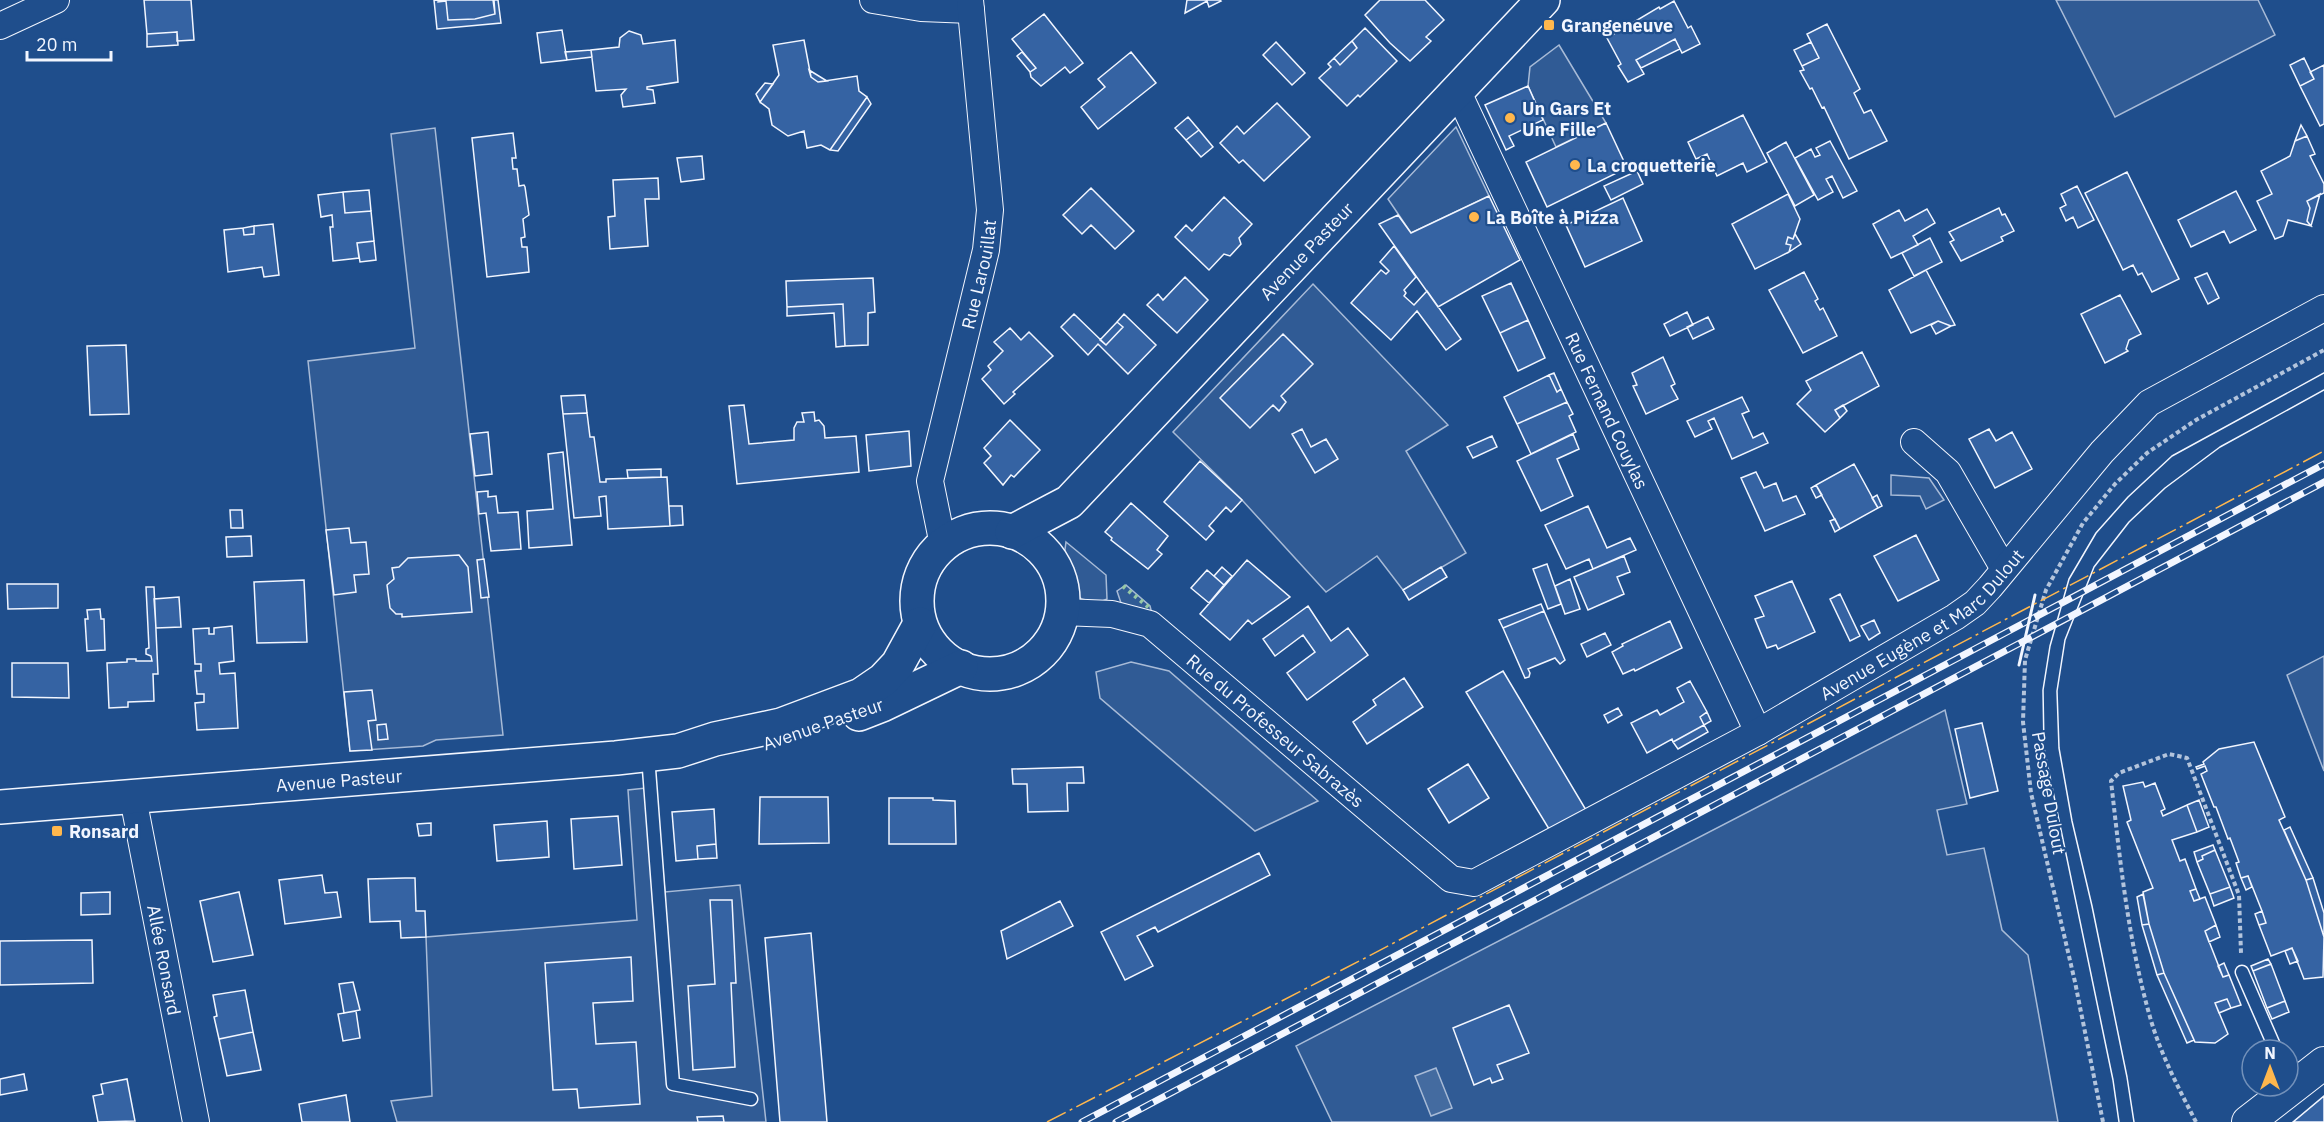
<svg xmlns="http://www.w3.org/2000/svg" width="2324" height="1122" font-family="'IBM Plex Sans',sans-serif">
<rect width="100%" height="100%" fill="#1f4e8c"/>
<!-- built -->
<path fill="#305b95" stroke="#a8bbd7" stroke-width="1.5" d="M2056,0H2258L2275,35L2115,117Z
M1559,45L1606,123L1556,147L1528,86L1530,67Z
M1456,127L1489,196L1411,233L1388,199Z
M435,128L503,735L436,740L423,746L350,751L308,361L415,348L391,134Z
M1313,284L1448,425L1406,451L1466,553L1403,590L1377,556L1326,592L1242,500L1173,432Z
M1891,475L1929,478L1944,500L1926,509L1920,496L1891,495Z
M1066,542L1106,575L1107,599L1098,603L1082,599L1076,595L1064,557Z
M1126,585L1150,606L1152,614L1136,607L1122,606L1117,591Z
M2324,656V771L2287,675Z
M1131,662L1169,671L1318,801L1255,831L1100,698L1096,672Z
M1945,710L1967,804L1937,810L1947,855L1984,848L2002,930L2028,955L2058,1122H1332L1296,1046Z
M655,787L665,892L740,885L766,1122H397L391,1101L432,1096L426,937L637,920L628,790Z"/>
<!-- water -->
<path fill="#446ba0" stroke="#a8bbd7" stroke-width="1.5" d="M1436,1068L1452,1108L1431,1116L1415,1076Z"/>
<!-- building -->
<path fill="#3563a3" stroke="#f2f6ff" stroke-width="1.5" d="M144,0H191L194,40L177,41V32L147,34Z
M434,0L446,1L448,20L475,19L495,14L493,0H498L501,23L437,29Z
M438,0H494L495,14L475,19L448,20L446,1L438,2Z
M1187,0H1220L1221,1L1209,7L1207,1L1185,13Z
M1380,0H1425L1444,20L1426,37L1431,41L1410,61L1390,43L1365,15Z
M1674,1L1688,28L1691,26L1700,44L1682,53L1675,39L1636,60L1644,74L1628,82L1618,66L1621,64L1607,38L1659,7L1660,9Z
M1044,14L1083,63L1070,73L1065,67L1041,86L1031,77L1030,72L1036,68L1012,39Z
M1827,24L1860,89L1854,93L1864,113L1871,110L1887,141L1849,159L1824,107L1822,108L1812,88L1810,89L1800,71L1804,70L1802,66L1819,58L1807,34Z
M1365,28L1397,61L1360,97L1358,95L1347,106L1319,78L1331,67L1328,64L1334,58L1340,65L1357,48L1352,41Z
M562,30L567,60L541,63L537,33Z
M629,31L641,35L643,44L675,40L678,82L647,87V89L653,90L655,103L623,107L621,95L626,89L596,91L591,50L619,47L620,38Z
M177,32L178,45L147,47V34Z
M1675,39L1680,49L1641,68L1636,60Z
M804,40L811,77L818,82L857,76L859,91L867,97L830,150L821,145L807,148L804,131L788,136L772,125L769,109L760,102L779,75L773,45Z
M1352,41L1357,48L1340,65L1334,58Z
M1276,42L1305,73L1292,85L1263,55Z
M1811,42L1819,58L1802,66L1794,50Z
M591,50L592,57L567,60L565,52Z
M1022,52L1036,68L1030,72L1017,56Z
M1131,52L1156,83L1098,129L1081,107L1105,87L1098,79Z
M2304,58L2314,79L2300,86L2290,65Z
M2324,65V124L2320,126L2300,86L2314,79L2310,72Z
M809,70L827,81L818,82L811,77Z
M765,83L773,84L760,102L756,94Z
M1528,86L1543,120L1509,136L1514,146L1506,150L1485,105Z
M867,97L871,104L838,151L830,150Z
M1277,103L1310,137L1264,181L1243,160L1239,163L1220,143L1237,126L1244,134Z
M1743,115L1767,162L1747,172L1743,163L1717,176L1707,154L1696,159L1688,142Z
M1188,117L1199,130L1186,140L1175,128Z
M1606,123L1627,168L1547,207L1526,162Z
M2301,125L2307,136L2295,141Z
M1199,130L1213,147L1201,157L1186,140Z
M513,133L516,158H512L513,169H517L519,186L524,185L525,187L529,215L523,219L525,237L521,238L522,247H527L529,272L487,277L472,138Z
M2307,136L2315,154L2310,156L2324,184V193L2307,201L2310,208L2307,221L2311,226L2288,220L2283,236L2275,239L2257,201L2272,194L2261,171L2290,156L2295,141Z
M1830,141L1857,191L1843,198L1832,176L1826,179L1833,192L1818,200L1795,158L1811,149L1815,157L1820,155L1816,148Z
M1786,142L1814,195L1795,206L1767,153Z
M702,156L704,179L681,182L677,158Z
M1637,171L1643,184L1611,200L1604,186Z
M2127,172L2179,279L2152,292L2142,273L2138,275L2133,265L2123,270L2085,193Z
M658,178L659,199H645L648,246L610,249L608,217L615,216L613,180Z
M2077,186L2094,220L2078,228L2073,217L2066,221L2060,208L2066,205L2061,194Z
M1091,188L1134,231L1115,249L1091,225L1082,234L1063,215Z
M369,190L371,211L345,213L343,192Z
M2236,191L2256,230L2230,243L2224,231L2191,247L2178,220Z
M343,192L345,213L371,211L374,241L357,243L359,258L333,261L330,227H333L332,215L321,217L318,195Z
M1788,194L1800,219L1793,239L1788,237L1786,244L1791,245L1789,252L1755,269L1732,224Z
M2320,194L2311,226L2307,221L2310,208L2307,201Z
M1489,196L1520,260L1438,307L1379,224L1398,215L1411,233Z
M1224,197L1252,224L1239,238L1241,244L1230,256L1224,254L1209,270L1175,237L1186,225L1192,231Z
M1623,198L1642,241L1585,267L1566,225Z
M1999,208L2002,215L2005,214L2014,231L2001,237L2003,241L1961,261L1950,242L1954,240L1949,232Z
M1927,209L1935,223L1913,236L1918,245L1891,258L1873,224L1899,210L1905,221Z
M273,224L279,275L264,277L262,267L228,272L224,230L243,228L244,235L254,234V226Z
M254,226V234L244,235L243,228Z
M1795,234L1801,244L1789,252L1791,245L1786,244L1788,237L1793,239Z
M1930,238L1942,262L1914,276L1902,253Z
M374,241L376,260L360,262L357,243Z
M1394,246L1416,277L1404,290L1406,293L1404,296L1414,305L1427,291L1461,339L1446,350L1417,311L1391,340L1351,303L1381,270L1386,274L1389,271L1380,262Z
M1926,270L1955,325L1951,326L1938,321L1911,333L1889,290Z
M1804,272L1818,299L1815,301L1820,310L1823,308L1837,336L1803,353L1769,290Z
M2207,273L2219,298L2208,304L2195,278Z
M1185,277L1208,300L1177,333L1147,305L1158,294L1163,300Z
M873,278L875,312L868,313V345L845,346L843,304L787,307L786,281Z
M1511,283L1528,320L1500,333L1482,296Z
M2120,295L2141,334L2129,340L2126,349L2128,351L2105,363L2081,314Z
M843,304L845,346L836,347L834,313L787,316V307Z
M1687,312L1693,325L1670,336L1664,324Z
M1074,314L1106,345L1123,327L1117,322L1124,314L1156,345L1128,374L1098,344L1088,355L1061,327Z
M1708,317L1714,329L1693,339L1687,327Z
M1528,320L1545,358L1518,371L1500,333Z
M1938,321L1951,326L1936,334L1931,325Z
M1117,322L1123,327L1106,345L1100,340Z
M1010,328L1021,340L1029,332L1053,356L1013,392L1015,394L1004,404L982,379L991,370L988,366L1003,351L994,342Z
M1283,334L1313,364L1281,396L1286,402L1279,411L1273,405L1250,428L1220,398Z
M126,345L129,414L90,415L87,346Z
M1862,352L1879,386L1835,410L1840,418L1825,432L1797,404L1811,390L1806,381Z
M1663,357L1675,384L1671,386L1678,399L1646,414L1633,386L1637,385L1632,373Z
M1554,373L1561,389L1557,392L1549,375Z
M1549,375L1557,392L1561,389L1567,402L1517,424L1504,397Z
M585,395L587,413L563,414L561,396Z
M1742,397L1749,411L1742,414L1753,438L1763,433L1768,443L1732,459L1714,418L1708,421L1712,429L1695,437L1687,421Z
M1567,402L1573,414L1569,416L1576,432L1531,454L1517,424Z
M744,405L749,444L794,440V428L797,422H804L802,413L814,412L815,421L819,420L824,426L825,438L856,436L859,472L737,484L729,406Z
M1843,405L1847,411L1840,418L1835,410Z
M587,413L590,437H594L600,482H606V479L667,477L670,526L608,529L606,496L599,497L601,516L574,518L563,414Z
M1010,420L1040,450L1014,477L1011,475L1003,485L984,463L991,456L984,448Z
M1302,429L1311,447L1326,439L1338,459L1315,473L1292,434Z
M1989,429L1996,441L2012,432L2032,469L1995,488L1969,439Z
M909,431L911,466L869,471L866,435Z
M488,432L492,474L475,476L470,434Z
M1573,434L1579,449L1557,459L1573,496L1541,511L1517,461Z
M1492,436L1497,447L1473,458L1467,447Z
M563,452L572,545L529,548L527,511L553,509L548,454Z
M1200,461L1242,500L1231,512L1226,507L1209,526L1214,531L1206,540L1164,502Z
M1854,464L1878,508L1840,529L1816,485Z
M661,469V477L628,478L627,470Z
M1756,472L1764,488L1776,483L1783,501L1796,496L1805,514L1765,531L1741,478Z
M1816,485L1822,495L1816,498L1811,488Z
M488,491V497L496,496L498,513L518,512L521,549L491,551L486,513L479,514L477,492Z
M1877,495L1882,506L1878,508L1872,498Z
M1131,503L1168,536L1157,550L1162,554L1148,569L1111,540L1112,538L1105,532Z
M669,506H682L683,525L670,526Z
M1588,506L1607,548L1630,538L1636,550L1593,569L1589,559L1566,569L1545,525Z
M230,510H242L243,528H231Z
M1835,519L1840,529L1835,532L1830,521Z
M349,528L351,543L366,542L369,574L354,575L356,592L334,595L326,530Z
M1916,535L1939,580L1898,601L1874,556Z
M251,536L252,556L227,557L226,537Z
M459,555L468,567L472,612L402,617V614H396L390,608L387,585L394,579L392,568L399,567L408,558Z
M1624,556L1630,572L1617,577L1624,594L1588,610L1574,577Z
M484,559L489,597L481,598L477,560Z
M1247,560L1290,597L1252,624L1248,620L1230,640L1200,614Z
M1547,564L1561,604L1548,609L1533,569Z
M1222,567L1232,576L1224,585L1214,576Z
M1441,567L1447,577L1409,600L1403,590Z
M1207,570L1224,585L1209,603L1191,588Z
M1570,579L1580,609L1565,614L1555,586Z
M304,580L307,642L257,643L254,582Z
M1792,581L1815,632L1778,649L1776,645L1767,648L1755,619L1764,616L1755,596Z
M7,584H58V608L8,609Z
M146,587H154L158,674H153L154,701L128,702V707L109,708L107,663L127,662V659H136V661H152L151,656L146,654V649L149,648Z
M1840,594L1860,636L1850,641L1830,599Z
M179,597L181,627L156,628L154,599Z
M1541,604L1544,611L1503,628L1499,620Z
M1308,606L1331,641L1348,628L1368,655L1307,700L1287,673L1315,652L1303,635L1275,656L1263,639Z
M100,609L101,619H104L105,650L87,651L85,619H88L87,610Z
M1544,611L1565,660L1560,664L1555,658L1528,669L1530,673L1529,677L1525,678L1503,628Z
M1874,620L1880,633L1869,640L1861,626Z
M1670,621L1682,648L1635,671L1634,669L1623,674L1612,652L1623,646L1622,644Z
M232,626L234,661L219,663L220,674L235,673L238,728L197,730L195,703L204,702V694H197L195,671H201V664H195L193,629L209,628V634H214V628Z
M1605,633L1611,645L1587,657L1581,644Z
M12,663H68L69,698L12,697Z
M1503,671L1586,810L1549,829L1466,692Z
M1404,678L1423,707L1367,744L1353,722L1376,705L1373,700Z
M1690,681L1707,712L1700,717L1704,725L1673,742L1672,739L1647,753L1631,723L1657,710L1660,715L1684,702L1677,688Z
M372,690L376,720L368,721L372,750L350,751L344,692Z
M1618,708L1622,715L1608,723L1604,715Z
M1707,712L1711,721L1704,725L1700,717Z
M1982,723L1998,791L1970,798L1955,729Z
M386,724L388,739L378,740L377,725Z
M1704,725L1708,732L1678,749L1673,742Z
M2254,742L2285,817L2279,820L2306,880L2324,937L2323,977L2304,979L2292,948L2271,956L2259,925L2266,923L2262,911L2248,876L2241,878L2236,863L2239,862L2230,838L2228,839L2216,807H2214L2201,774L2207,771L2205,766L2197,769L2196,767L2204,764L2203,762L2219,749Z
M1468,764L1489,798L1449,823L1428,789Z
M1083,767L1084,783H1067L1068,811L1028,812L1027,784H1013L1012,769Z
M2143,782L2145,787L2155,783L2165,809L2161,811L2163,816L2187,805L2197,832L2172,840L2180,861L2185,859L2196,889L2190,891L2194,901L2205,897L2216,925L2205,931L2223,977L2229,975L2241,1005L2231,1008L2227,999L2215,1003L2228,1034L2215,1043L2195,1042L2164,973L2149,924L2143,892L2153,888L2127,822L2131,820L2123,786Z
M760,797H828L829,843L759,844Z
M889,798H933V800L955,801L956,844H889Z
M2199,800L2209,827L2197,832L2187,805Z
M714,809L716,844L697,846L698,859L676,861L672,812Z
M618,816L622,865L574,869L571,819Z
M547,821L549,857L497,861L494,825Z
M431,823V835L419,836L417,824Z
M2290,827L2313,878L2306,880L2284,830Z
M716,844L717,858L698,859L697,846Z
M2213,845L2215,850L2202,856L2203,859L2197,862L2194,852Z
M2215,850L2230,887L2210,894L2197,862L2203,859L2202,856Z
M1259,853L1270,875L1158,932L1155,927L1137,936L1153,966L1125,980L1101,932Z
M322,875L325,893L337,892L341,917L285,924L279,880Z
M2248,876L2252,887L2246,890L2241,878Z
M405,878H415L416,911H425L426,937L401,938L400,921L370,922L368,879Z
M2313,878L2324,913V937L2306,880Z
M2230,887L2234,898L2214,906L2210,894Z
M2196,889L2200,899L2194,901L2190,891Z
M110,892V914L81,915V893Z
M239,892L253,955L213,962L200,901Z
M2143,894L2149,924L2142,925L2137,897Z
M710,900H732L736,983H731L735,1067L693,1070L688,986L715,984Z
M1060,901L1073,926L1007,959L1001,931Z
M2262,911L2266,923L2259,925L2255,914Z
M2149,924L2164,973L2157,975L2142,925Z
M2216,925L2220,937L2209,942L2205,931Z
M811,933L827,1122H780L765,938Z
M92,940L93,983L0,985V941Z
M2292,948L2298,961L2290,964L2285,951Z
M631,957L633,1001L593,1003L596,1044L636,1042L640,1104L579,1108L577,1089L553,1090L545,963Z
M2268,959L2271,964L2253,971L2251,966Z
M2224,963L2229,975L2223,977L2218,966Z
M2271,964L2285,1001L2267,1008L2253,971Z
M2164,973L2194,1040L2187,1043L2157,975Z
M353,982L360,1010L344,1013L339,984Z
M245,990L253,1032L219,1039L214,1017L217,1016L213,995Z
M2227,999L2231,1008L2219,1013L2215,1003Z
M2285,1001L2289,1012L2272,1019L2267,1008Z
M1509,1005L1529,1053L1497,1065L1503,1079L1492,1083L1490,1078L1474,1085L1453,1028Z
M356,1011L360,1038L343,1041L338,1014Z
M253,1032L261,1070L227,1076L219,1039Z
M24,1074L27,1090L0,1095V1079Z
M127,1079L135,1121L98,1122L93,1096L103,1094L101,1084Z
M346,1095L350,1122H302L299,1104Z
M2324,1096V1122H2293Z
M723,1116L724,1122H698L697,1117Z"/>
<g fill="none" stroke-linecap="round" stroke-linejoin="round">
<defs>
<path id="service" d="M648,756L673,1084L751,1099
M2242,972L2276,1050"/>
<g id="minor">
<path d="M873,0L921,8L971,10"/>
<path d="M0,26L56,0"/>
<path id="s1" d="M1457,90L1758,732"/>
<path d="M1914,442L1948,472L2004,569"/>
<path id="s2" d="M943,545L930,481L986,250L990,210L970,0"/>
<path id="s3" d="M1062,612L1112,614L1150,624L1451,879L1474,883L1758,732L1955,617L1975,603L1990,587L2102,452L2149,403L2324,308"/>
<path id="s4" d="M133,798L196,1122"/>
</g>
<path id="tertiary" d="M2248,1122L2324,1063"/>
<g id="primary">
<circle cx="990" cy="601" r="73"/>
<path id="s5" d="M1012,532L1069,502L1543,0"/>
<path d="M859,714L882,705L961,667"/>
<path id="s6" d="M0,807L616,758L678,751L715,739L781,725L861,695L883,680L898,664L920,624"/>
</g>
</defs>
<!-- service casing -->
<use href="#service" stroke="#f2f6ff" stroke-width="15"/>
<!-- minor casing -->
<use href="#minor" stroke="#f2f6ff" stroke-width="28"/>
<!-- tertiary casing -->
<use href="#tertiary" stroke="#f2f6ff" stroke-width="34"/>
<!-- primary casing -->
<use href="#primary" stroke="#f2f6ff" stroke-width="36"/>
<!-- path -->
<path stroke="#b3c4dc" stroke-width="4" stroke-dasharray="4.5 3" stroke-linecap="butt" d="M2103,1122L2075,982L2031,793L2023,722L2025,660L2046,590L2083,523L2115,484L2147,453L2196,420L2324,350
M2196,1122C2179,1089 2160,1053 2150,1017C2128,940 2120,860 2111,781L2119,773L2169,754L2187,758L2239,895L2241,953"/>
<!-- service -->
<use href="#service" stroke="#1f4e8c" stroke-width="12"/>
<!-- minor -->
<use href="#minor" stroke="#1f4e8c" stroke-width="26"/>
<!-- tertiary -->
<use href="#tertiary" stroke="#1f4e8c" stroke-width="32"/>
<!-- primary -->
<use href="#primary" stroke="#1f4e8c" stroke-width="33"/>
<!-- tram -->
<path stroke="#f2f6ff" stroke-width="1.5" d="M2119,1122L2113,1080L2044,748L2043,690L2050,646L2069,579L2096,533L2128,497L2172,456L2324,373
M2134,1122L2127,1077L2092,906L2072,821L2059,748L2057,691L2065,640L2094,567L2129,522L2165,488L2220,447L2324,390"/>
<defs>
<path id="rail" d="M1082,1122L2324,464
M1116,1122L2324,482"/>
</defs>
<!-- rail casing -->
<use href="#rail" stroke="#f2f6ff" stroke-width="7"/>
<!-- rail -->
<use href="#rail" stroke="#1f4e8c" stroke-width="4.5" stroke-dasharray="14" stroke-linecap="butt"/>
<!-- hedge -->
<path stroke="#97c8a6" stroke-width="4.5" stroke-dasharray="3 4.5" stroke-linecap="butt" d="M1123,586L1151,609"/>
<!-- wall -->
<path stroke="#f2f6ff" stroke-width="3" d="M2019,665L2035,595"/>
<!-- power -->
<path stroke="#ffb74d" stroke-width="1.5" stroke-dasharray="21 4.5 3 4.5" stroke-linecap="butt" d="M1047,1122L1369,956L2324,451"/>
</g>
<!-- markers -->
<g fill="#ffb74d" stroke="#1f4e8c" stroke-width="2">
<rect x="1543" y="19" width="12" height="12" rx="3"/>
<circle cx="1510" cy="118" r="6"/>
<circle cx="1575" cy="165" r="6"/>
<circle cx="1474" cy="217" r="6"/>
<rect x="51" y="825" width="12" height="12" rx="3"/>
</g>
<g text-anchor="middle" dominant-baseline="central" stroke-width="4.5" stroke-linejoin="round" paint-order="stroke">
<!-- poi labels -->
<g font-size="18" font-weight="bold" fill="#f2f6ff" stroke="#1f4e8c" text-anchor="start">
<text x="1561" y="25">Grangeneuve</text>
<text x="1522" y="108">Un Gars Et<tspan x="1522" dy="21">Une Fille</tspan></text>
<text x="1587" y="165">La croquetterie</text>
<text x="1486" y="217">La Boîte à Pizza</text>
<text x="69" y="831">Ronsard</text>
</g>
<!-- street labels -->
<g font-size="18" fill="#f2f6ff" stroke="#1f4e8c">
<text stroke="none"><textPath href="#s5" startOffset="410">Avenue Pasteur</textPath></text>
<text stroke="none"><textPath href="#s2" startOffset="278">Rue Larouillat</textPath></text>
<text stroke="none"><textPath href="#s1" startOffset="354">Rue Fernand Couylas</textPath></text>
<text stroke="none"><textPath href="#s3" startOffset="1026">Avenue Eugène et Marc Dulout</textPath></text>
<text transform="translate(823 724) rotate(-19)">Avenue Pasteur</text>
<text stroke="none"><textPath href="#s3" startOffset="254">Rue du Professeur Sabrazès</textPath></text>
<text stroke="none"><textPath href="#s6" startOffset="340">Avenue Pasteur</textPath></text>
<text transform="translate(2049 793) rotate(80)">Passage Dulout</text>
<text stroke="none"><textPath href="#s4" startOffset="165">Allée Ronsard</textPath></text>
</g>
</g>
<!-- north arrow -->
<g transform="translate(2270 1068)"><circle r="28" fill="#1f4e8c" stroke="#7391ba" stroke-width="1.5"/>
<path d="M0-4.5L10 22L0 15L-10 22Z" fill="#ffb74d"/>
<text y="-9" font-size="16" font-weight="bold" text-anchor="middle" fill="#f2f6ff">N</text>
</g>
<!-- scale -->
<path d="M27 51v9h84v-9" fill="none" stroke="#f2f6ff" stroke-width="3"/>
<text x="36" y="51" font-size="18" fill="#f2f6ff" stroke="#1f4e8c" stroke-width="4.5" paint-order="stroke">20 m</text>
</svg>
